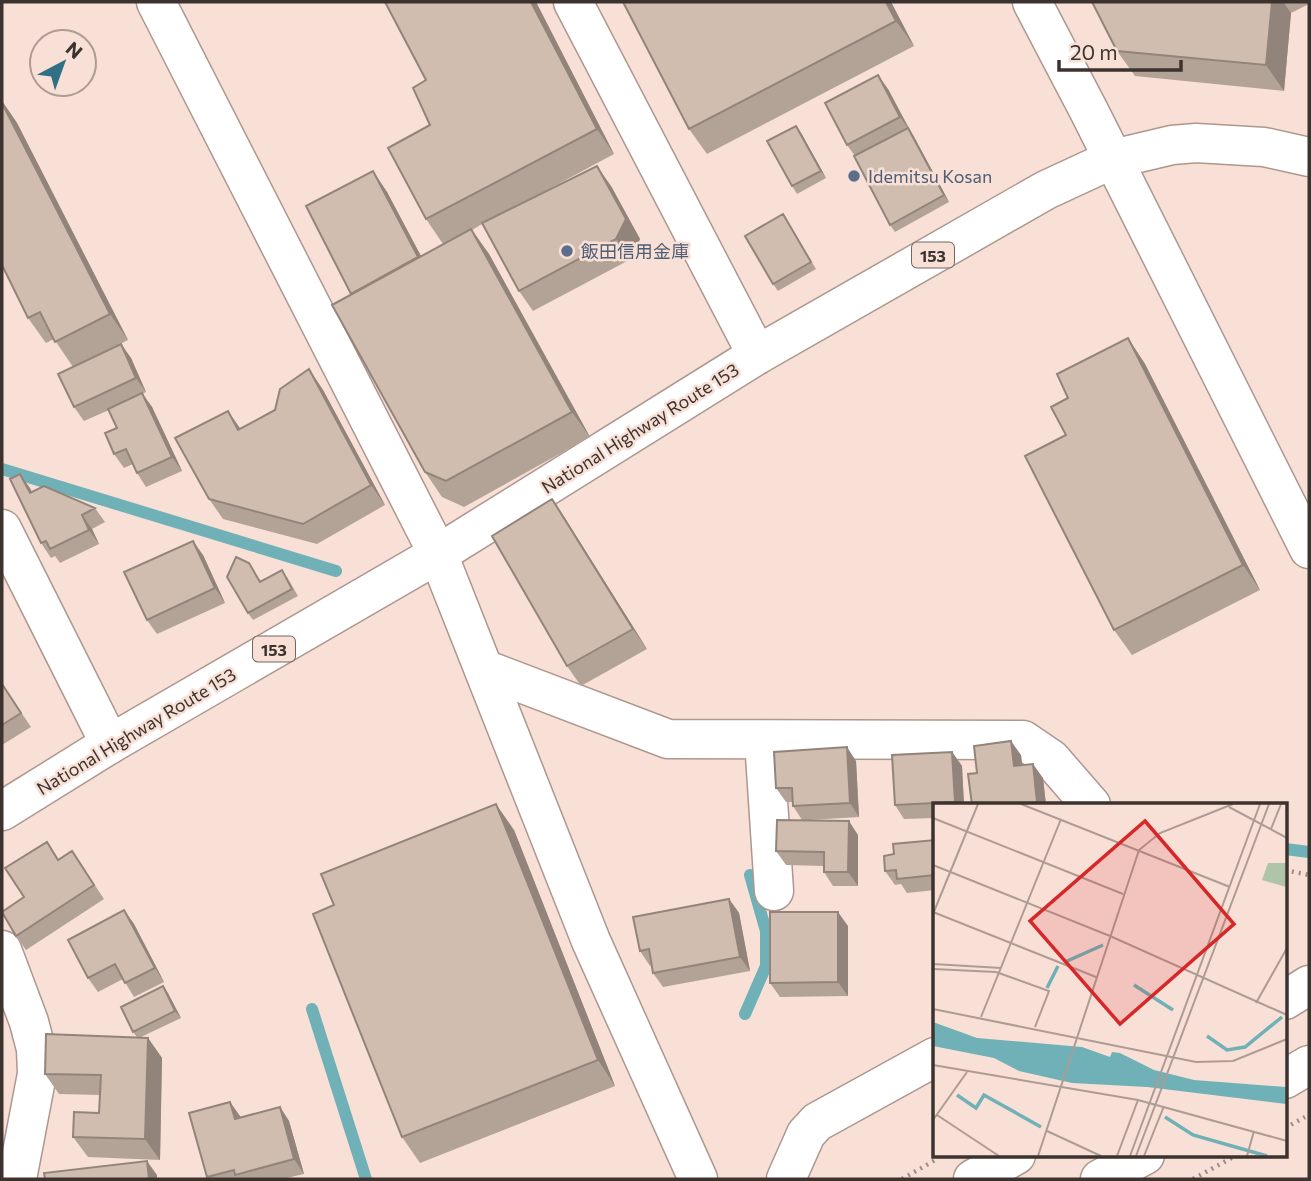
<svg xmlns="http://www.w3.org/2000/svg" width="1311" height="1181" font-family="Commissioner,'Noto Sans JP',sans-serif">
<rect width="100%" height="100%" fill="#f8e0d7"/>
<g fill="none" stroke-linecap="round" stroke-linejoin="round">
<!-- stream -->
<path stroke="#6fb1b6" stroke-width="12" d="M2,469L336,571
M1285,849L1309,852
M312,1009L366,1179
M745,1014L766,966V931L750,875"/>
<defs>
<path id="minor" d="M156,2L438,554L591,941L698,1179
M573,2L757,355
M1032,2L1089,111L1309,549
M2,529L110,744
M484,669L668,739L1023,740L1051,759L1091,805
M764,740L774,891
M2,950L29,1022L36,1049L37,1074L17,1179
M786,1179L806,1134L817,1122L935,1057"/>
<path id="highway" d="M2,811L110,744L438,554L757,355L1046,190L1113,159L1172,145L1196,143L1264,147L1309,157
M1285,1000L1309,985
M1285,1079L1309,1065
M973,1179L1016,1155
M1100,1179L1145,1155"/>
</defs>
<!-- minor casing -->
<use href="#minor" stroke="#ad978e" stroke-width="41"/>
<!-- highway casing -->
<use href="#highway" stroke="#ad978e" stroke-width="41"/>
<!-- path -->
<path stroke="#9d8d86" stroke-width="4.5" stroke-dasharray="2 5" stroke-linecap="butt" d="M1285,870L1309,875
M1285,1128L1305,1117
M902,1179L937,1159
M1193,1179L1237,1155"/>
<!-- minor -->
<use href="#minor" stroke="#fff" stroke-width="38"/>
<!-- highway -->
<use href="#highway" stroke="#fff" stroke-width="38"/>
</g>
<!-- wall -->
<path fill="#b3a396" d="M536,2L614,154L523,203L611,186L640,239L631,259L533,311L519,291L482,224L472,230L489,254L590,437L464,507L442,497L425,472L373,171L387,192L421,256L443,244L426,219L430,125L426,80Z
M891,2L914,46L707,154L689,129Z
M1092,2H1307L1309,4L1291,13L1284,91L1135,76L1117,51Z
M888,89L949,202L895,232L890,225L855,156L847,145Z
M2,101L17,123L128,340L82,363L121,344L131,358L146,392L142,394L152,407L182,471L146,487L137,473L133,464L124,468L114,454L117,428L109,410L84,421L74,407L73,367L54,339L46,343L28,318L2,265Z
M796,126L801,133L826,178L797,194L792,186Z
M788,222L816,269L778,291L773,284Z
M1128,338L1145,364L1260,590L1132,655L1114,630L1066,435L1068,398Z
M309,369L323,390L385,505L317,544L223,519L209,499L241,429L275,410Z
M30,488L32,492L95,508L105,522L92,529L99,544L60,563L55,556L51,558L41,543Z
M552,499L566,520L647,649L581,686L567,666Z
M203,555L225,603L157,634L147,620Z
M249,563L260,582L287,577L298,596L253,620L248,613Z
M2,684L31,727L2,745Z
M952,752L962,766L964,805H935V818L904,819L895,805Z
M1021,755L1022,765L1043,778L1046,805H972L977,773Z
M856,761L859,817L809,820L858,835V886H833L824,872V866L786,865L776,851L802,820L793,806V802H786L776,788Z
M514,830L615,1086L420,1163L402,1137Z
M935,840V890L907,893L901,884L895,885L885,871L894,854Z
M72,851L104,899L26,950L16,936L24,897L59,859Z
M729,899L739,913L750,971L663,987L653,973L652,965L650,966L640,951Z
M124,910L134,924L164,982L134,997L123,979L98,992L88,978Z
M848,926V996L780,997L770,983Z
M163,986L181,1018L141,1037L148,1038L162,1058L160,1160L88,1157L73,1137L99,1113L100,1095L59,1094L45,1074L137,1037L133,1032Z
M280,1107L289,1121L304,1174L282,1179H208L207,1177L240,1116L241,1117Z"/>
<!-- shaded-wall -->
<path fill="#92847a" d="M531,2H536L614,154L597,129Z
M886,2H891L914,46L896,21Z
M1272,2H1283L1291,13L1284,91L1266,65Z
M878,75L888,89L910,131L900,117Z
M2,101L17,123L128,340L110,314Z
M796,126L801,133L826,178L821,171Z
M908,128L913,135L949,202L944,195Z
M597,166L611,186L640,239L631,259L616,239Z
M373,171L387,192L432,277L418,257Z
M471,229L489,254L590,437L572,412Z
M1128,338L1145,364L1260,590L1243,565Z
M121,344L131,358L146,392L136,378Z
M309,369L323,390L385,505L371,485Z
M142,393L152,407L182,471L172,457Z
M228,411L242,431L238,430Z
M20,474L30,488L39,507L30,493Z
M552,499L566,520L647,649L633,629Z
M82,515L92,529L99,544L89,530Z
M193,541L203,555L225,603L215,588Z
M1011,741L1021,755L1024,780L1014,766Z
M847,747L856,761L859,817L850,803Z
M952,752L962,766L964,805H957L955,802Z
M1033,764L1043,778L1046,805H1039L1037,802Z
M496,804L514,830L615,1086L598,1060Z
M849,821L858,835V886L848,872Z
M729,899L739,913L750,971L740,957Z
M124,910L134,924L164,982L155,968Z
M838,912L848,926V996L838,982Z
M163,986L168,993L181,1018L175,1011Z
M148,1038L162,1058L160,1160L145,1139Z
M230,1102L240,1116L244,1133L235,1119Z
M280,1107L289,1121L304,1174L294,1159Z
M147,1161L157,1175V1179H149Z"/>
<!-- building -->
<path fill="#d0bdaf" stroke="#92847a" stroke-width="2" d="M385,2H531L597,129L426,219L388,148L430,125L413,88L426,80Z
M623,2H886L896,21L689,129Z
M1092,2H1272L1266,65L1117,51Z
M878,75L900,117L847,145L825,103Z
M2,103L110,314L55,342L40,312L28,318L2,265Z
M796,126L821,171L792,186L767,141Z
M908,128L944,195L890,225L854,156Z
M597,166L626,219L616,239L519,291L482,223Z
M373,171L418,257L351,294L306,206Z
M783,214L811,262L773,284L745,236Z
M471,229L572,412L446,481L425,472L332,305Z
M1128,338L1243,565L1114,630L1025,456L1066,435L1051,407L1068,398L1057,374Z
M121,344L136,378L74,407L58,374Z
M309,369L371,485L303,524L209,499L175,438L228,411L238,430L275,410L280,389Z
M142,393L172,457L137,473L126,449L114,454L105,433L117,428L108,409Z
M20,474L30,493L44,486L95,508L82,515L89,530L50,549L46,541L41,543L10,479Z
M552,499L633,629L567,666L492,536Z
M193,541L215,588L147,620L124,572Z
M236,557L249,563L260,582L282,570L292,589L248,613L227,577Z
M2,684L21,713L2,725Z
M1011,741L1014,766L1033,764L1037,802L1016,805H972L968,774L977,773L974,746Z
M847,747L850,803L793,806L792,788H776L774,752Z
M952,752L955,802L895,805L892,755Z
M496,804L598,1060L402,1137L313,914L334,905L321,874Z
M777,820L849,821L848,872H824V852L776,851Z
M935,840V875L897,879L896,870L885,871L884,856L894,854L893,844Z
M47,842L58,860L72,851L94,885L16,936L2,912L24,897L5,868Z
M729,899L740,957L653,973L649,949L640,951L633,917Z
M124,910L155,968L125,983L115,964L88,978L68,940Z
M770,912H838V982L770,983Z
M163,986L175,1011L133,1032L121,1007Z
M46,1034L148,1038L145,1139L73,1137L74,1112L99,1113L101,1075L45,1074Z
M230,1102L235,1119L280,1107L294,1159L235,1175L234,1170L207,1177L189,1113Z
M147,1161L149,1179H45L44,1173Z"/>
<!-- markers -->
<g fill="#5c6f8a" stroke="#f8e0d7" stroke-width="2.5">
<circle cx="854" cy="176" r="7"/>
<circle cx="567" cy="251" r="7"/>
</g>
<g text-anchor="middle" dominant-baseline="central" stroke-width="5" stroke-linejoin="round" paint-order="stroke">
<!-- shield labels -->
<g fill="#f8e0d7" stroke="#746761" stroke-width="2">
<rect x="912" y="242.5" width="42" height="25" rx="5"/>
<rect x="253" y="636.5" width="42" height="25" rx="5"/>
</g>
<g font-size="16" font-weight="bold" fill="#3c332f">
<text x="933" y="255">153</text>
<text x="274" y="649">153</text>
</g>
<!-- service labels -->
<g font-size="18" fill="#4e5e75" stroke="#f8e0d7" text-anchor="start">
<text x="868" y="176">Idemitsu Kosan</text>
<text x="581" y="251">飯田信用金庫</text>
</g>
<!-- street labels -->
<g font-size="18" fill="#3c332f" stroke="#f8e0d7">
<text transform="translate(640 428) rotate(-32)">National Highway Route 153</text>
<text transform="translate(136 731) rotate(-31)">National Highway Route 153</text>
</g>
</g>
<!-- overview -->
<g transform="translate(933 803)">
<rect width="354" height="354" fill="#f8e0d7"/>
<path d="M335,60H353V84L329,77Z" fill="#afc4a9"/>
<path d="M0,219L44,235L149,244L177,254L179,249L187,250L221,267L261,277L353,284V301L214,284L139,280L86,268L61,255L0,243Z" fill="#6fb1b6"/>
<path fill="none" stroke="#6fb1b6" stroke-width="3.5" d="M132,159L170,142M201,182L240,207M114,185L125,163M274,233L294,247L312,244L349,214M24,292L43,305L51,292L108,324M232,314L260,332L334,353"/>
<path fill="none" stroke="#ad9b94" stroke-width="2" d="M88,1L297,84M296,4L354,35M0,15L190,91M338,26L348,1M0,62L177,133L354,212M0,109L163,174M0,111L45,1M0,161L68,165M0,166L63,169L116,188L102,224M323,200L354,145M0,206L263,259L300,258L354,236M48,214L128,16M0,262L205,297L354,338M4,312L66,353M0,317L34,269M114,328L168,353M105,353L206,47L227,30L300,1M184,353L205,297M197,353L327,1M203,353L336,1M211,353L231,303M314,353L321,328"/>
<path fill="#d62828" fill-opacity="0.15" stroke="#d62828" stroke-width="3.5" d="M212,18L301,121L187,221L97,118Z"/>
<rect width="354" height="354" fill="none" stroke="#3c332f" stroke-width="3.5"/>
</g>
<!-- border -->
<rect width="1311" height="1181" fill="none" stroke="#3c332f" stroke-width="7"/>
<!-- north arrow -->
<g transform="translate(63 63) rotate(41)"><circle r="33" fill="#f8e0d7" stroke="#ad9b94" stroke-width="2"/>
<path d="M0-5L12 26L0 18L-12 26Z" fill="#2f7084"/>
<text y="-10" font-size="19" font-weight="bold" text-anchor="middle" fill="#3c332f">N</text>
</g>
<!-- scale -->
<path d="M1059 60v10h122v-10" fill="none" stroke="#3c332f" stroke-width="3.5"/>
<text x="1070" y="60" font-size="21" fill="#3c332f" stroke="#f8e0d7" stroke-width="5" paint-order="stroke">20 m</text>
</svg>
